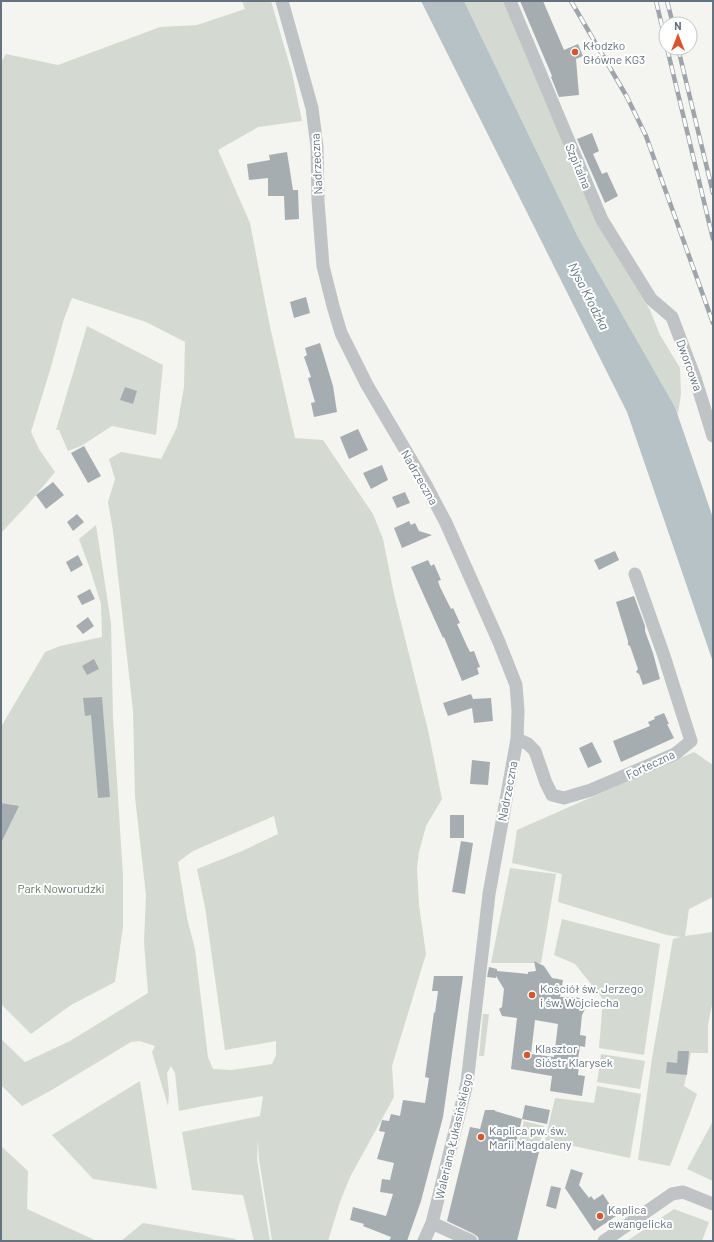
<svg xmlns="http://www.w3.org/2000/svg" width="714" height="1242" font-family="Barlow,sans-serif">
<rect width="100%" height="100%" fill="#f4f4f0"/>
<!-- green -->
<path fill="#d4dad1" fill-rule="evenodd" d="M242,1H271L292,73L302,121L258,127L218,150L250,223L269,322L295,438L323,440L373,514L383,539L394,594L428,730L442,799L426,826L419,852L417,869L419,905L426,954L392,1066L394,1097L350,1177L340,1202L328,1241H272L259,1159L258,1140L257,1159L270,1241H254L243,1195H241L192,1190L182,1132L260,1116L263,1096L203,1106L179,1111L175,1073L171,1066L167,1073L169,1094L168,1106L152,1052L155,1046L140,1041L131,1042L50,1091L22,1106L1,1085V1039L25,1062L70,1041L148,993L144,942L146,895L135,797L133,711L113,531L108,502L115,479L109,459L121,452L161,459L177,427L184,387L185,342L146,322L72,298L64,319L51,367L31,432L39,449L55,472L30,502L1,533V62L6,54L58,65L160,27L197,25L245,9ZM274,816L278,834L240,852L197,869L205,907L225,1050L276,1041V1055L272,1064L232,1070L213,1069L208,1057L195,949L187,918L178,862L193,851Z
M464,1H506L590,202L609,243L650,310L660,335L680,368L681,394L678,414L675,407L579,239Z
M87,326L163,365L156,435L112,426L81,446L68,451L59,430H56Z
M96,525L111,623L113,718L123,876V927L115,982L71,1005L31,1034L1,1004V727L45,652L60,646L102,637L101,604L90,569L79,539Z
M694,752L713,765V897L689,909L685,936L713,932V1000L708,1025V1053H691L684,1086L697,1094L670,1166L638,1160L652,1058L673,939L681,937L667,935L558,902L562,874L512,863L517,830Z
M510,868L556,874L541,963H491Z
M562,919L660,944L644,1055L599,1048L603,999L575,964L554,955Z
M483,1014H489L484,1056H479Z
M601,1054L645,1061L640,1089L597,1082Z
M140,1081L157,1189L93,1179L52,1135Z
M597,1086L641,1094L630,1158L545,1140L555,1098L594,1103Z
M524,1121L544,1126L538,1150L518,1145Z
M713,1121V1181L687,1169Z
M1,1146L28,1171L27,1209L97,1241H5L1,1239Z
M674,1209L709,1222L702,1241H627Z
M143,1223L236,1239L234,1241H121Z"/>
<!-- water -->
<path fill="#b6c2c6" d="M421,1H464L579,239L675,407L713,518V662L627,412Z"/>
<!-- building -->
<path fill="#a6adb1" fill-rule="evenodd" d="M520,1H543L564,50L578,44L583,56L576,59L579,95L559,97L551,77L552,76Z
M592,133L599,151L593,154L602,174L607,172L618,196L605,203L577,139Z
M287,152L293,190H298L299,219L285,220L284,196H268V178L249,180L247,164L270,160L269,155Z
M306,297L310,313L294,318L290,302Z
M320,343L333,386L337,412L314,417L311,403L315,402L308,378L311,377L304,357L307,355L305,348Z
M125,387L137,391L133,404L120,400Z
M358,429L368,450L349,459L340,437Z
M84,446L101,476L88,483L71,453Z
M382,465L388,480L371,489L363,473Z
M53,482L64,495L46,509L36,495Z
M405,492L410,503L397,508L392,497Z
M77,514L84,522L73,531L67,522Z
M409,521L411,525L415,523L419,531L432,535L402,548L394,528Z
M615,551L619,560L599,570L594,560Z
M78,555L83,565L71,572L66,562Z
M428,560L431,566L434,564L441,580L438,581L440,587L451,609L453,608L460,623L457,624L467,646L470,652L474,651L480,667L477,668L479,674L462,681L444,637L443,638L411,567Z
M90,589L95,599L82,605L77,596Z
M634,596L645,626V631L653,653L660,679L643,685L639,674L636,672L638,669L630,646L628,645V641L616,602Z
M88,617L94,626L83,634L76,626Z
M94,659L99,669L87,675L82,666Z
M471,694L473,699L491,698L493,721L474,723L472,708L448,716L443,703Z
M102,697L110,797L98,798L91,715L85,716L83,698Z
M664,713L669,724H667L674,738L621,762L613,741L650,726L648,722L655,719L654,717Z
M592,742L602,762L588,768L579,748Z
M472,760L490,762L488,785L470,784Z
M1,803L19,806L1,843Z
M450,815H464V838H450Z
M461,841L473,843L465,894L452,892Z
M534,961L544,966L552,978L563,980L560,997H576L584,1000L585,1009L582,1015L580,1035L586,1036L585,1047L580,1046L577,1065H579L578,1075L585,1076L582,1096L550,1091L552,1076L511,1069L517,1018L502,1016L499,1009L502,1007L504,989L496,976V978L487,977L489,967L497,969V971L528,974V972L536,971ZM535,1020L558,1024L554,1057L531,1054Z
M434,976H463L443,1117L421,1201L407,1241H389L391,1237L363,1226L364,1224L350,1220L353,1207L386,1216L393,1194L380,1192L382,1179L390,1180L394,1163L377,1159L385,1132L379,1131L382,1120L389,1121L391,1114L400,1116L403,1100L425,1103L429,1078L425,1077L434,1012L435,1013L438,991H432Z
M678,1051H689L687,1075L666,1073L667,1062L677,1063Z
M525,1105L550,1110L547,1124L522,1119Z
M485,1110H495V1111L522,1119L515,1147L539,1152L517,1241H479L478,1237L474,1234L447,1221L470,1127L480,1129Z
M571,1169L583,1173L579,1185L589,1198L591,1196L594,1200L603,1194L610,1205L619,1208L616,1216L594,1231L565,1188Z
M551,1186L561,1188L556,1209L546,1206Z"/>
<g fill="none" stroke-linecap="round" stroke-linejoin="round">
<!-- street -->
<path stroke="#bfc3c6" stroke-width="13" d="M282,1L312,108L317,147L318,201L323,266L333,306L341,333L367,385L426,485L446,523L499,642L516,685L518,711L517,739L489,894L467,1083L432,1223L424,1241
M510,1L602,220L651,299L672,317L695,378L713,436
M517,739L528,744L535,751L546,783L552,795L564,798L591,790L675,754L691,741L664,656L635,574
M432,1223L471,1241
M604,1241L672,1194L683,1192L713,1204"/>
<defs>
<path id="rail" d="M571,1L627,97L646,136L713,323
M656,1L666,43
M667,1L673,24
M667,48L713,239
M678,48L713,193"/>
</defs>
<!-- rail casing -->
<use href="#rail" stroke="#9ea4a9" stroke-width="4.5"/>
<!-- rail -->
<use href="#rail" stroke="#fff" stroke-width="3" stroke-dasharray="9" stroke-linecap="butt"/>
</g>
<!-- markers -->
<g fill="#d8562c" stroke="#fff" stroke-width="1.5">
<circle cx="575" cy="52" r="4"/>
<circle cx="532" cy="995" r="4"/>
<circle cx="527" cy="1055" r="4"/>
<circle cx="481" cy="1137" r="4"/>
<circle cx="600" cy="1216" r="4"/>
</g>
<g text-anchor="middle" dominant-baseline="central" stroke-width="4" stroke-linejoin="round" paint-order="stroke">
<!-- poi labels -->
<g font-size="12" fill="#64737f" stroke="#fff" text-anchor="start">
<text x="583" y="45">Kłodzko<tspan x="583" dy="14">Główne KG3</tspan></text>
<text x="540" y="988">Kościół św. Jerzego<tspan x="540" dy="14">i św. Wojciecha</tspan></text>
<text x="535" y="1048">Klasztor<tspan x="535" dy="14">Sióstr Klarysek</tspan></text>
<text x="489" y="1130">Kaplica pw. św.<tspan x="489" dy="14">Marii Magdaleny</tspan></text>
<text x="608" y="1209">Kaplica<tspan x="608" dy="14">ewangelicka</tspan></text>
</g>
<!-- street labels -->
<g font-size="12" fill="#64737f" stroke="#fff">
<text transform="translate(316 164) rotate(-93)">Nadrzeczna</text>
<text transform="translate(579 166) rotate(67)">Szpitalna</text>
<text transform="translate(690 365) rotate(70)">Dworcowa</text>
<text transform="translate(420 477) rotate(60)">Nadrzeczna</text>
<text transform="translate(650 764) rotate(-25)">Forteczna</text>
<text transform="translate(507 791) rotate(-79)">Nadrzeczna</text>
<text transform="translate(453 1136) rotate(-77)">Waleriana Łukasińskiego</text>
</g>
<!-- park labels -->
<g font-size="12" fill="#677763" stroke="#fff">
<text x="61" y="888">Park Noworudzki</text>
</g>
<!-- water labels -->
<g font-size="13" font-style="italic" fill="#60757d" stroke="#fff">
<text transform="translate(589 296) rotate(63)">Nysa Kłodzka</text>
</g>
</g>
<!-- border -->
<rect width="714" height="1242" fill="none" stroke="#64737f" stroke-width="4"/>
<!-- north arrow -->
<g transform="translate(678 36)"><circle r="19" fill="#ffffff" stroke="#c1c7cc"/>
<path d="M0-3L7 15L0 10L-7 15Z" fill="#d8562c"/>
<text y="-6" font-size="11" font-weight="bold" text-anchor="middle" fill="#64737f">N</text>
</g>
</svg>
